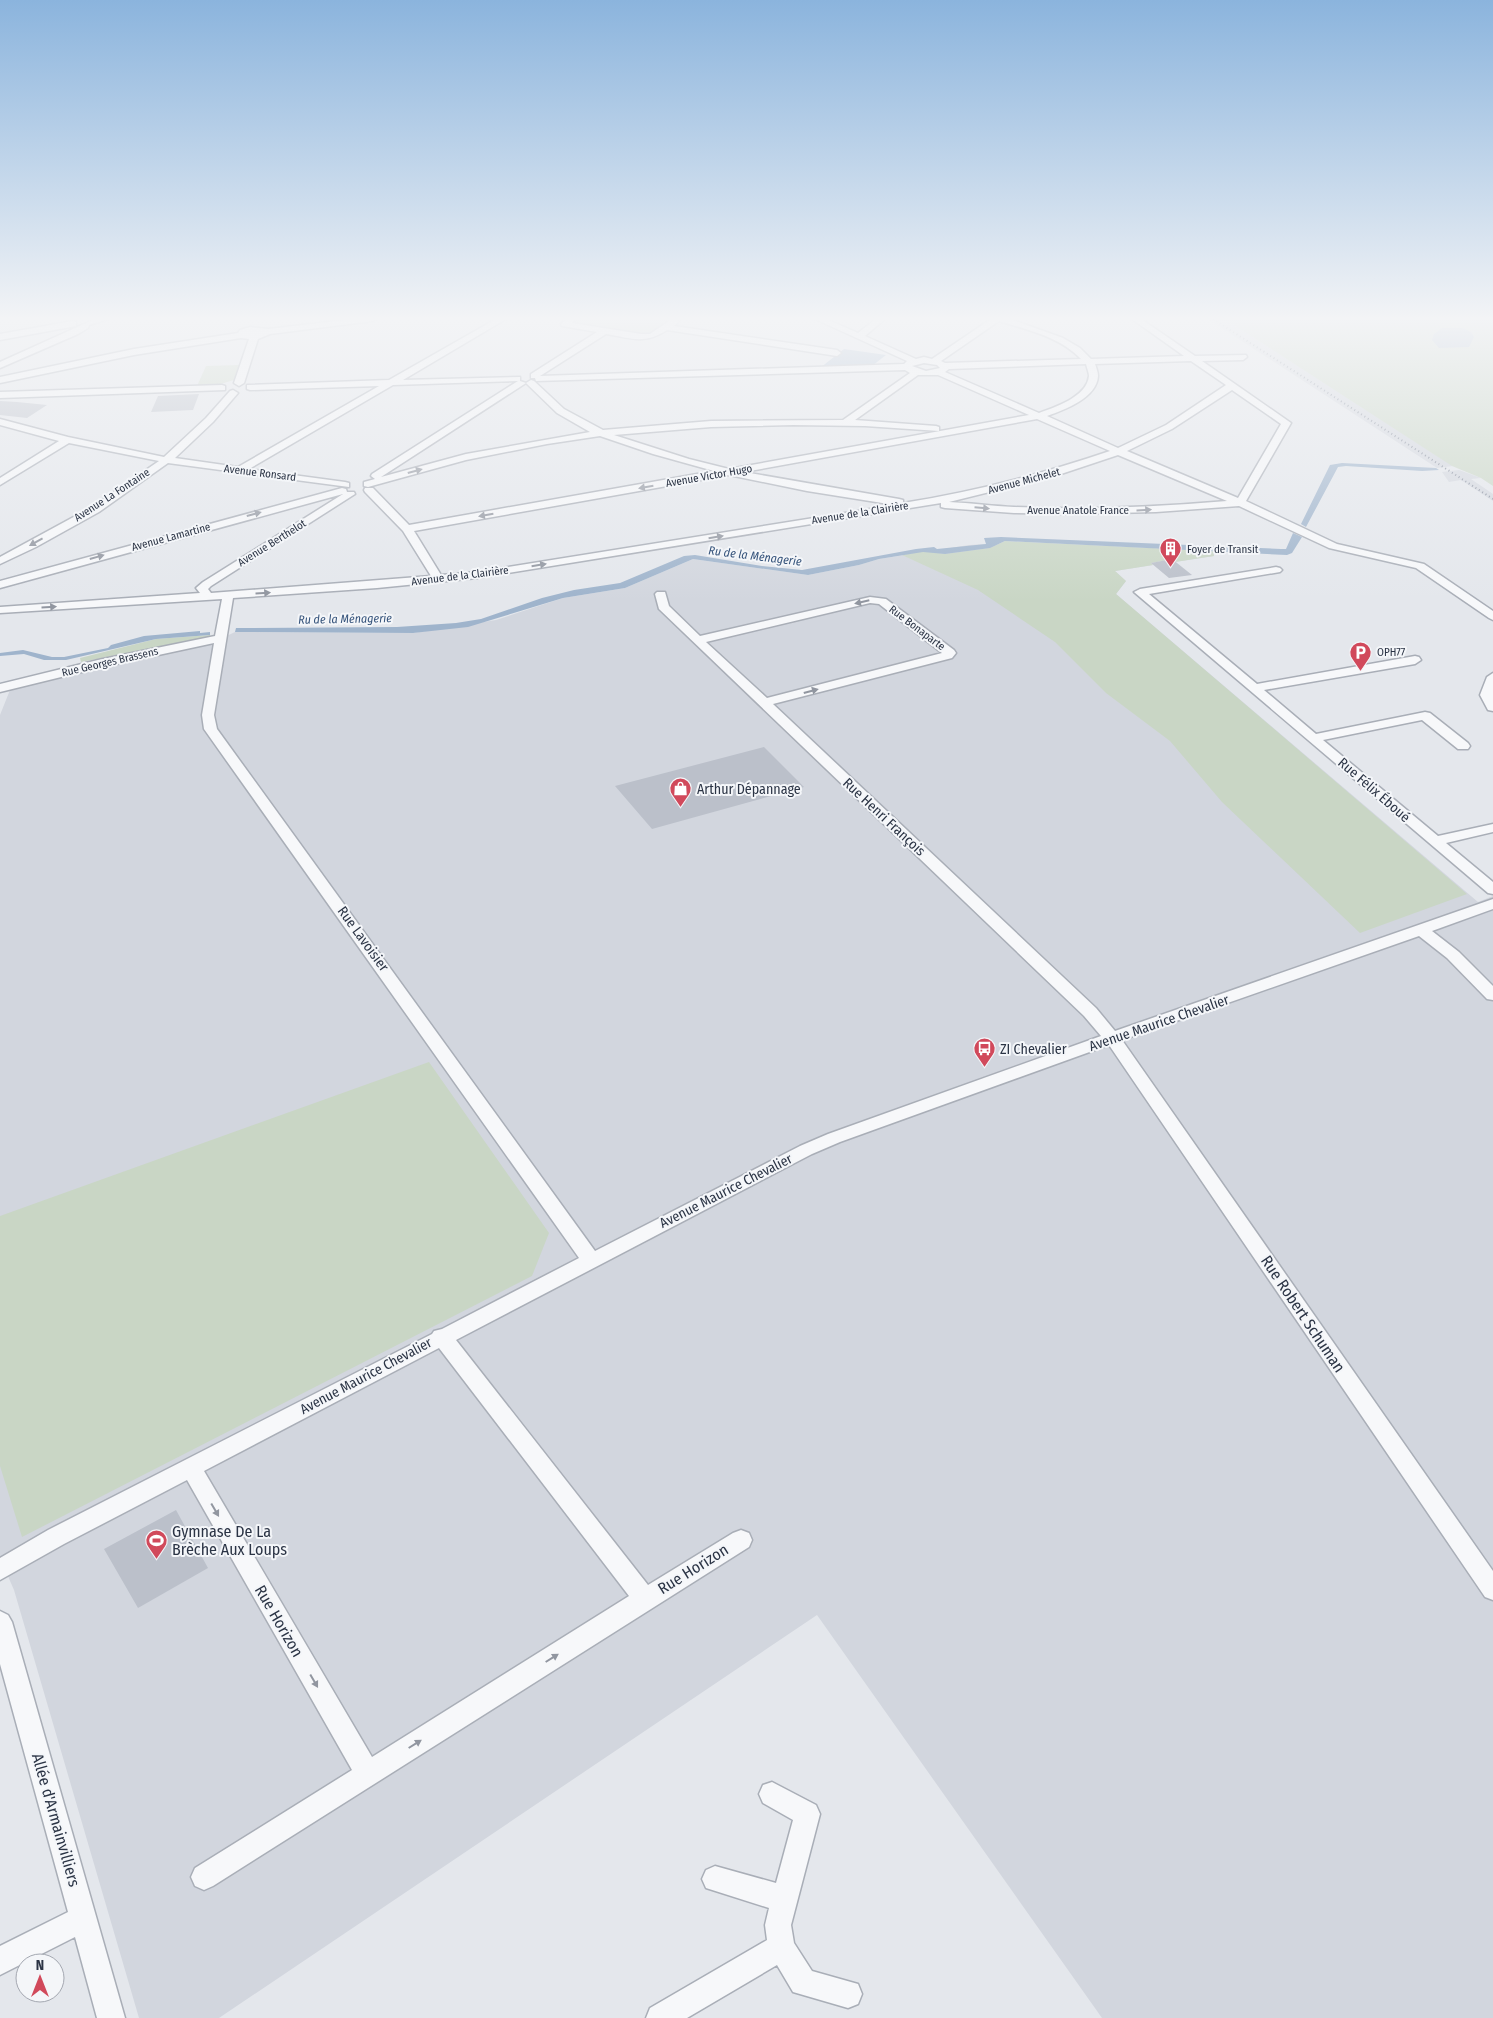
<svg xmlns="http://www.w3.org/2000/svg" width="1493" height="2018" font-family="'Fira Sans Condensed',sans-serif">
<rect width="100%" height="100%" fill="#e4e7ec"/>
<!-- built -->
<path fill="#d2d6de" d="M1208,319H1225L1453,466L1437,468Z
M1459,470L1481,478L1471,479L1493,494V501L1461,480L1449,482L1442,472Z
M987,544L1213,551L1214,556L1175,562L1172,559L1151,563L1153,565L1115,571L1126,581L1116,594L1478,902L1493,896V2018H1102L817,1615L219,2018H139L14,1590L0,1558V715L10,690L86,670L210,644L235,632L413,633L496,620L563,598L625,588L693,559L808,575L859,565L879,559L969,545Z"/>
<!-- green -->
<path fill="#c9d6c5" d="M571,319H676V320L652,336L565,323Z
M1225,319H1493V486L1481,478L1452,466Z
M239,365L234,380L217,385L197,386L206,366Z
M1005,541L1213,551L1214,556L1175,562L1172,559L1151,563L1153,565L1115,571L1126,581L1116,594L1467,894L1360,933L1222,802L1170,741L1106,693L1055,642L978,590L902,555L923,551L945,554L990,548Z
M210,635V637L81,662L80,658L156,639Z
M429,1062L549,1233L532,1276L22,1537L0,1466V1216Z"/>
<!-- water -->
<path fill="#9fb4cc" d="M1442,328H1462L1471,332L1474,337L1469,347L1439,348L1432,340L1434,334Z
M844,349L886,355L872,366L820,368Z
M1342,463L1436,468L1439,470L1422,471L1346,466L1338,467L1306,527L1301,524L1330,465Z
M1293,533L1302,537L1292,553L1287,555L1005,541L990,548L945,554L923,552L879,559L859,565L808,575L693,559L625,588L563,598L468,627L413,633L235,632L236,628L397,627L456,623L481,619L542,598L574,590L620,583L684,556L695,555L762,566L802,570L916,549L934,547L937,549L986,544L984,538L1001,537L1281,549H1286Z
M200,631V633L210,632V635L156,639L66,660H44L24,654L0,656V653L23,650L52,657H64L108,648L111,645L144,636Z"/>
<!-- building -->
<path fill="#bbc0ca" d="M199,394L193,410L151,412L158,396Z
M0,401L17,402L47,405L27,418L0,415Z
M1172,559L1192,575L1169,578L1151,563Z
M764,747L804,787L652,829L615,786Z
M176,1510L208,1568L138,1608L104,1549Z"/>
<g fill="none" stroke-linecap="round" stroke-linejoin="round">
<defs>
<path id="minor" d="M95,319H108L89,325L88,328L78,334L0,368V362Z
M354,319H377L373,321L270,334L258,339L244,383L239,386L234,383L249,339L241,338L134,355L0,383V377L134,349L238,333L240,330L250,327L268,329Z
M496,319H506L403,380L520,377V381L526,383L531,380L534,381L564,409L603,430L711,421L843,420L910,373L905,370L536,381L535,378H531V374L597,332L562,326L561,324L566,319H575L572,323L641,334H650L672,319H676L679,321L674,326L837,350L841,353L837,356L667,330C644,345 631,338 606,334L540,376L904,364L907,361L815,319H826L858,333L876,319H885L865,336L916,359L924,357L932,359L991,319H1010L1063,338L1080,348L1091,359L1184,356L1132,319H1141L1195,356L1246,355L1247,357L1243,360L1202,361L1291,423L1246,501L1337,544L1424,564L1493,611V620L1489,618L1416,568L1329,548L1239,506L1156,512L1071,514L1014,513L945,508L941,507V503L477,578L377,588L233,598L214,715L217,729L595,1251L800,1146L828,1134L1101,1036L1084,1016L659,609L655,594L657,592H665L669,606L700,636L870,597L886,599L954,650L956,653L952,658L773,704L1096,1008L1115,1031L1493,899V909L1432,931L1459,952L1493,986V1000L1487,999L1447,958L1419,936L1122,1040L1493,1571V1600L1485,1597L1109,1045L840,1142L812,1154L456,1340L648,1585L733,1533L741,1530L749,1533L752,1540L749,1547L213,1886L204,1890L195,1886L191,1877L195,1868L352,1770L187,1480L64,1544L0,1580V1558L48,1530L432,1334L434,1331L442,1329L579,1258L204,729L202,715L214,643L98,668L0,692V684L98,660L215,636L222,599L0,613V607L200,593L196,588L203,582L343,494L0,588V581L342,488L346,489L347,492H354L355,494L211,586L208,589L211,593L431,576L403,531L365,492L364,490L365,488H373L409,525L714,471L653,454L600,436L547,444L466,460L368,487L364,486V482L375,479L371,476L372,474L518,381L393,385L249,469L345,482L349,483V487L168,463L99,512L36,547L0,564V557L92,507L159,461L69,443L0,485V478L59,441L0,425V419L68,437L164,457L206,418L230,391L233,390L238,393L213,422L175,458L238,467L379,386L250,390L247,389V385L389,380ZM999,321C1028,330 1060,337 1081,359L945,363L941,361ZM1191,361L1226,385L1166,425L1118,448L1047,416C1064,410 1097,398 1098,376C1098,372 1096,367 1095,364ZM924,363L937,365L940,368L926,371L912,366ZM1086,364C1087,368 1089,373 1089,376C1087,397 1055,407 1039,413L945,372L949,369ZM918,375H938L1029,415L729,469L689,459L614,435L711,427L793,425L865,426L939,431V427L936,426L855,420ZM526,383L557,413L590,432L466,454L381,477ZM1232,390L1281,424L1238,498L1127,451L1172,429ZM1037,419L1110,451C1042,474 974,492 903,503V500L899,499L744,472ZM1118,455L1227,501C1156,507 1085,510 1014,507C992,506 971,503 949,502L1058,475ZM729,475L807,491L895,505L477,572L441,575L414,531ZM870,603L879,604L942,653L767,698L706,642ZM439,1348L629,1596L372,1757L204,1471Z
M73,321L76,322V326L0,340V334Z
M222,385L225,386V390L0,398V392Z
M1276,567L1280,568L1282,570L1280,572L1149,594L1257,684L1415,656L1419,657L1421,660L1415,664L1264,690L1316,734L1425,712L1430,713L1468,743L1470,746L1468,749H1458L1422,720L1323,740L1438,836L1493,824V832L1446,843L1493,882V894L1488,893L1134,592L1140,589Z
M1493,673V711L1488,710L1480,695L1487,677Z
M0,1611L8,1615L12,1622L125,2018H97L75,1937L0,1975V1946L68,1912L0,1664Z
M772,1782L816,1805L820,1814L791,1925L794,1943L812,1971L858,1984L862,1994L858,2004L848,2008L793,1992L777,1965L687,2018H646L650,2008L767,1940L765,1925L769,1908L706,1888L702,1879L706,1870L715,1866L776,1883L793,1820L763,1803L759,1794L763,1785Z"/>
</defs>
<!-- minor casing -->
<use href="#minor" stroke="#a9aeb7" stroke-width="3"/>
<!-- minor -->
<use href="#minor" fill="#f7f8fa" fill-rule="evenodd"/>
<!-- rail -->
<path stroke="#7d8696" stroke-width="2" stroke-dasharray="1 3" stroke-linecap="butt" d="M1213,319L1493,499"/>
</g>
<!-- one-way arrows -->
<defs><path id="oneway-solid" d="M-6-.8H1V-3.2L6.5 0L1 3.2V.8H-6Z" transform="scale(1.25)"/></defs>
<g fill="#9196a0">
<use href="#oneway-solid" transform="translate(415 471) rotate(-15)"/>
<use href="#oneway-solid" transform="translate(646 487) rotate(170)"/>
<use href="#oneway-solid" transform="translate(982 508) rotate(5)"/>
<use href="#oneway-solid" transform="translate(1144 510) rotate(-3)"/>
<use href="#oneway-solid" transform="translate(254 514) rotate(-15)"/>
<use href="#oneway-solid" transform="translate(486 515) rotate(170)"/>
<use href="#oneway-solid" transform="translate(716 537) rotate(-9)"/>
<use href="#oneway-solid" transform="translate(36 542) rotate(151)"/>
<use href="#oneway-solid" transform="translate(97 557) rotate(-16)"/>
<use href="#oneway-solid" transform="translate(539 565) rotate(-9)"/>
<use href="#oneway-solid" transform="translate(263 593) rotate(-4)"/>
<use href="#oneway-solid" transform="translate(862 602) rotate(167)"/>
<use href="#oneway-solid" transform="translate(49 607) rotate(-4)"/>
<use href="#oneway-solid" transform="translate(811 691) rotate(-15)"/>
<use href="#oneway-solid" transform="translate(215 1510) rotate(60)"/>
<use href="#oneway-solid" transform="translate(552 1658) rotate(-32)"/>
<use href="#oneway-solid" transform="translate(314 1681) rotate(60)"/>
<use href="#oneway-solid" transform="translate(415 1744) rotate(-32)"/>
</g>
<!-- sky -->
<linearGradient id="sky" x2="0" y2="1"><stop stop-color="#8bb4dd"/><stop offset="0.53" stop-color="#f3f4f6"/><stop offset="1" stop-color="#f3f4f6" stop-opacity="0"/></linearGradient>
<rect width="1493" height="601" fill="url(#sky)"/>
<!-- icons -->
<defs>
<symbol id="building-pin" viewBox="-11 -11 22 30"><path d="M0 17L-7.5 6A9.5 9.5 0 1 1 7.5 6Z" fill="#d1495b" stroke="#f4f6f9"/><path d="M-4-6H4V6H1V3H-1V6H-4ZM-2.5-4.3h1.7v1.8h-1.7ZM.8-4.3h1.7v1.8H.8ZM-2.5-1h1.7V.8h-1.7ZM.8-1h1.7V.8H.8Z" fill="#fff"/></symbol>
<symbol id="parking-pin" viewBox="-11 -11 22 30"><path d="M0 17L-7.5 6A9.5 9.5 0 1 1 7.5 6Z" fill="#d1495b" stroke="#f4f6f9"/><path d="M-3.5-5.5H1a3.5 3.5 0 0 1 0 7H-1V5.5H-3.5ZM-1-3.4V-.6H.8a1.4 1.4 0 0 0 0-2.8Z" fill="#fff"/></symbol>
<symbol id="shop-pin" viewBox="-11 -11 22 30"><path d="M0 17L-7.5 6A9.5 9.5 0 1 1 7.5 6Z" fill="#d1495b" stroke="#f4f6f9"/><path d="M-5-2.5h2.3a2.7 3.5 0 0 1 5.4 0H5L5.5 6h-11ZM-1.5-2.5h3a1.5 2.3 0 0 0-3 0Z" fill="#fff"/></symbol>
<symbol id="bus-pin" viewBox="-11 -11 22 30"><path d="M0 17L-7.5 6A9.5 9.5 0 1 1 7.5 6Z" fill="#d1495b" stroke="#f4f6f9"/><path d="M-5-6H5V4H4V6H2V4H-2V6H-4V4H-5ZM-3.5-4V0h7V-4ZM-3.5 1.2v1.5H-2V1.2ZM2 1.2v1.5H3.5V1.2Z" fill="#fff"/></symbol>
<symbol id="stadium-pin" viewBox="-11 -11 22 30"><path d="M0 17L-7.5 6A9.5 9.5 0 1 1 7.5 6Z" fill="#d1495b" stroke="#f4f6f9"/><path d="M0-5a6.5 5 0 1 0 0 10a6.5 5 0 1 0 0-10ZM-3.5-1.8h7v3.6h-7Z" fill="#fff"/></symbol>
</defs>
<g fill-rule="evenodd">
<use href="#building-pin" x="1158" y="536" width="25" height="34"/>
<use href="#parking-pin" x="1348" y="640" width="25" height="34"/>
<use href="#shop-pin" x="668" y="776" width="25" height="34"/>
<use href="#bus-pin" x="972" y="1036" width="25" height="34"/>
<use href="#stadium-pin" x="144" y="1528" width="25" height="34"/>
</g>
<g text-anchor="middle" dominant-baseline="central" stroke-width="4" stroke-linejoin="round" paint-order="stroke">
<!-- far-street labels -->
<g font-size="11" fill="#2b3445" stroke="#f4f6f9">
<text transform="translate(260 473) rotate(7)">Avenue Ronsard</text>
<text transform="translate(709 476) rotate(-10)">Avenue Victor Hugo</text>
<text transform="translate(1024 481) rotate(-15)">Avenue Michelet</text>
<text transform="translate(112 495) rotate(-33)">Avenue La Fontaine</text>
<text x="1078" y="510">Avenue Anatole France</text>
<text transform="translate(860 513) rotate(-9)">Avenue de la Clairière</text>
<text transform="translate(171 537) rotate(-15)">Avenue Lamartine</text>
<text transform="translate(272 543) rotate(-32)">Avenue Berthelot</text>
<text transform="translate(460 576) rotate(-7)">Avenue de la Clairière</text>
<text transform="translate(917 628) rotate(37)">Rue Bonaparte</text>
<text transform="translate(110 662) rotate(-13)">Rue Georges Brassens</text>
</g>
<!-- far-poi labels -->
<g font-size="11" fill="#2b3445" stroke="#f4f6f9" text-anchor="start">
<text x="1187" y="549">Foyer de Transit</text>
<text x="1377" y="652">OPH77</text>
</g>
<!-- far-water labels -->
<g font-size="12" font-style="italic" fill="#34527a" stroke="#f4f6f9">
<text transform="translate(755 556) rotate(7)">Ru de la Ménagerie</text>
<text transform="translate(345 619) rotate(-1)">Ru de la Ménagerie</text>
</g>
<!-- poi labels -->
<g font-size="14" fill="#2b3445" stroke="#f4f6f9" text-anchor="start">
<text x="697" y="789">Arthur Dépannage</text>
<text x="1000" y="1049">ZI Chevalier</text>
</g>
<!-- street labels -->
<g font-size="14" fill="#2b3445" stroke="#f4f6f9">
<text transform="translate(1374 790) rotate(41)">Rue Félix Éboué</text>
<text transform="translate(884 817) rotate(43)">Rue Henri François</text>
<text transform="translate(363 939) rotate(54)">Rue Lavoisier</text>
<text transform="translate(1159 1023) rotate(-19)">Avenue Maurice Chevalier</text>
<text transform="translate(726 1191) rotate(-27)">Avenue Maurice Chevalier</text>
<text transform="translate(366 1376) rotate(-28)">Avenue Maurice Chevalier</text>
</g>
<!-- near-street labels -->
<g font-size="16" fill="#2b3445" stroke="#f4f6f9">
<text transform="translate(1303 1314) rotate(56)">Rue Robert Schuman</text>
<text transform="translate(693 1569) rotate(-32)">Rue Horizon</text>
<text transform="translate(279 1621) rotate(60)">Rue Horizon</text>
<text transform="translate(56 1820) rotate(74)">Allée d'Armainvilliers</text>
</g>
<!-- near-poi labels -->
<g font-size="16" fill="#2b3445" stroke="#f4f6f9" text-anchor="start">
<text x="172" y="1531">Gymnase De La<tspan x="172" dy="18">Brèche Aux Loups</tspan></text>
</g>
</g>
<!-- north arrow -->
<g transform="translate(40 1978)"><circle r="24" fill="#f4f6f9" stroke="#a4a8b1"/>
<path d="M0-4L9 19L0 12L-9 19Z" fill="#d1495b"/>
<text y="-8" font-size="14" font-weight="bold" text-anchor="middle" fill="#2b3445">N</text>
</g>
</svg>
